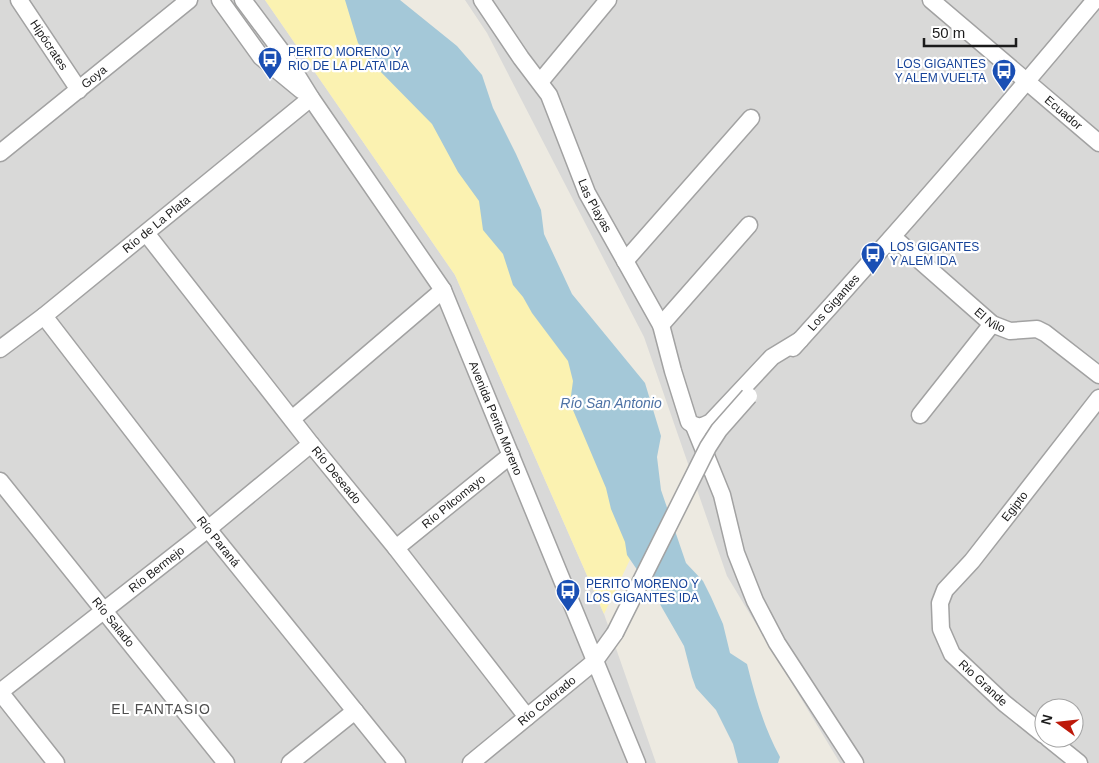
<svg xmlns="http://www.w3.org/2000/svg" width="1099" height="763" font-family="Helvetica,sans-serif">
<rect width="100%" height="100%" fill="#edeae1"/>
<!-- residential -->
<path fill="#d9d9d8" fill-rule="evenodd" d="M0,0H265L455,275L604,614L656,763H0Z
M465,0H1099V763H840L727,576L644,337L487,33ZM1044,708H1074V738H1044Z"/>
<!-- sand -->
<path fill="#fbf2b1" d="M265,0H357L437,115L575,363L636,547L604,614L455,275Z"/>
<!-- water -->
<path fill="#a4c8d8" d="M345,0H400L457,46L482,75L493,108L516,154L541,210L544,234L572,294L645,383L661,436L657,457L661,490L686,563L703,581L711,597L723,624L730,653L747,664C755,696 764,728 780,757L778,763H738L733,744L716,710L696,688L692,677L684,646L657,599L627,555L625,542L611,509L606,488L570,403L573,381L568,361L532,313L523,297L513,285L503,254L483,230L479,201L458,172L432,124L372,63L358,43Z"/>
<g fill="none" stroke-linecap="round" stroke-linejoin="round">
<defs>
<g id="minor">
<path id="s1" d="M19,0L79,90"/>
<path d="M220,0L261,57L301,90"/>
<path id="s2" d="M243,0L285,56L311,98L443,290L637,763"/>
<path id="s3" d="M482,0L521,58L549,95L587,193L661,325L673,371L689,422C697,428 702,427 711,422L772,357L800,340"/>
<path id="s4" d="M931,0L1099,143"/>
<path d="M540,82L608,0"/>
<path id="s5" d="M0,153L189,0"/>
<path id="s6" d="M146,233L311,444L396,548L527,717"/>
<path id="s7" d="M893,237L992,324L1010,331L1037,329L1045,333L1099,375"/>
<path d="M625,261L751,118"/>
<path id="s8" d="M44,316L208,529L397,763"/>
<path d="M661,325L749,225"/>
<path id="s9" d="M793,348C896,234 997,118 1095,0"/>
<path id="s10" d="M0,349L44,316L311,98"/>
<path d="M920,415L992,324"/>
<path d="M292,419L443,290"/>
<path d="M694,426L722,495L736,553L755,601L777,643L855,763"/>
<path id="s11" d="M0,481L226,763"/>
<path id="s12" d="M396,548L511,455"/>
<path id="s13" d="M0,692L208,529L311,444"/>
<path d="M0,692L56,763"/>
<path id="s14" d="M1044,735L1004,703L952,654L941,629L940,603L945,590L972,561L1099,398"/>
<path d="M1048,738L1079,763"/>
<path d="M290,763L355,711"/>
<path id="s15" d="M471,763L594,662L615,633"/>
</g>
</defs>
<!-- minor casing -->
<use href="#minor" stroke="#a2a2a2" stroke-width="19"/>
<!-- minor -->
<use href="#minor" stroke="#fff" stroke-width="16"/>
<defs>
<path id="minor-bridge" d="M615,633L708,447L719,430L749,396"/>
</defs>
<!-- minor-bridge casing -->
<use href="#minor-bridge" stroke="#a2a2a2" stroke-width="19" stroke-linecap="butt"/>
<!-- minor-bridge -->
<use href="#minor-bridge" stroke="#fff" stroke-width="16"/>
</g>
<!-- icons -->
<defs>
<symbol id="bus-pin" viewBox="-11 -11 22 30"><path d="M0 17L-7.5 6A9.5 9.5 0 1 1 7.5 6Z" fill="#1a4fb4" stroke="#fff"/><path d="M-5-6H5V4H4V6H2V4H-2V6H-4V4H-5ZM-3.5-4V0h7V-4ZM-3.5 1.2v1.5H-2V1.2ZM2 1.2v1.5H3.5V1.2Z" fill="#fff"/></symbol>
</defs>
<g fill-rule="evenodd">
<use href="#bus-pin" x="256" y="45" width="28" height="38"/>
<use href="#bus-pin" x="990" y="57" width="28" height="38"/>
<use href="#bus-pin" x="859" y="240" width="28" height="38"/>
<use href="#bus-pin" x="554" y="577" width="28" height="38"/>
</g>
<g text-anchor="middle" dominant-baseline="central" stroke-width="4.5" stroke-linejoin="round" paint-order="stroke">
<!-- street labels -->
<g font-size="12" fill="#1b1b1b" stroke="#fff">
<text stroke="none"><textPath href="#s1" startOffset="54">Hipócrates</textPath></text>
<text stroke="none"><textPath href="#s5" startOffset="121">Goya</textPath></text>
<text stroke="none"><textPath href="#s4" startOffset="174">Ecuador</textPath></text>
<text stroke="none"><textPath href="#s3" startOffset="236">Las Playas</textPath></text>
<text stroke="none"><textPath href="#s10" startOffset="200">Río de La Plata</textPath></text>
<text stroke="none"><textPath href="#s9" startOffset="61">Los Gigantes</textPath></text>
<text stroke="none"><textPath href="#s7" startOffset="128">El Nilo</textPath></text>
<text stroke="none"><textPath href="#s2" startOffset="491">Avenida Perito Moreno</textPath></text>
<text stroke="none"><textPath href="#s6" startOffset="308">Río Deseado</textPath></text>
<text stroke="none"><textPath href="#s12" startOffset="74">Río Pilcomayo</textPath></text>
<text stroke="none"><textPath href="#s14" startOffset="299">Egipto</textPath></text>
<text stroke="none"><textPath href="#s8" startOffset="285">Río Paraná</textPath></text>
<text stroke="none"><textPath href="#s13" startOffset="199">Río Bermejo</textPath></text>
<text stroke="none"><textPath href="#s11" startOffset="181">Río Salado</textPath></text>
<text transform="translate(983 683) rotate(43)">Rio Grande</text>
<text stroke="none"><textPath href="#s15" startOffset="98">Río Colorado</textPath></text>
</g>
<!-- transit labels -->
<g font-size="12" fill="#164399" stroke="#fff" text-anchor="start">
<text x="288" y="52">PERITO MORENO Y<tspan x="288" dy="14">RIO DE LA PLATA IDA</tspan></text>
<text x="986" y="64" text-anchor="end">LOS GIGANTES<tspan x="986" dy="14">Y ALEM VUELTA</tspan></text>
<text x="890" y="247">LOS GIGANTES<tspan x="890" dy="14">Y ALEM IDA</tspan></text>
<text x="586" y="584">PERITO MORENO Y<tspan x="586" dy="14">LOS GIGANTES IDA</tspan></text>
</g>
<!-- water labels -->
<g font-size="14" font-style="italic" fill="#4e72a5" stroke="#fff">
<text x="611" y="403">Río San Antonio</text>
</g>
<!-- neighbourhood labels -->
<g font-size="14" letter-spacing="1" fill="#4e4e4e" stroke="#fff">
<text x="161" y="709">EL FANTASIO</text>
</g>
</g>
<!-- north arrow -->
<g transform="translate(1059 723) rotate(285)"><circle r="24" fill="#ffffff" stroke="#a4a4a4"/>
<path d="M0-4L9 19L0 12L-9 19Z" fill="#bd190a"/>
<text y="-8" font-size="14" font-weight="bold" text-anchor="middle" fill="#1b1b1b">N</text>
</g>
<!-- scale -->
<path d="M924 38v8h92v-8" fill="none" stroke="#1b1b1b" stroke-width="2.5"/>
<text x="932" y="38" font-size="15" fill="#1b1b1b" stroke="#ffffff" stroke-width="4" paint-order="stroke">50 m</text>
</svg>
